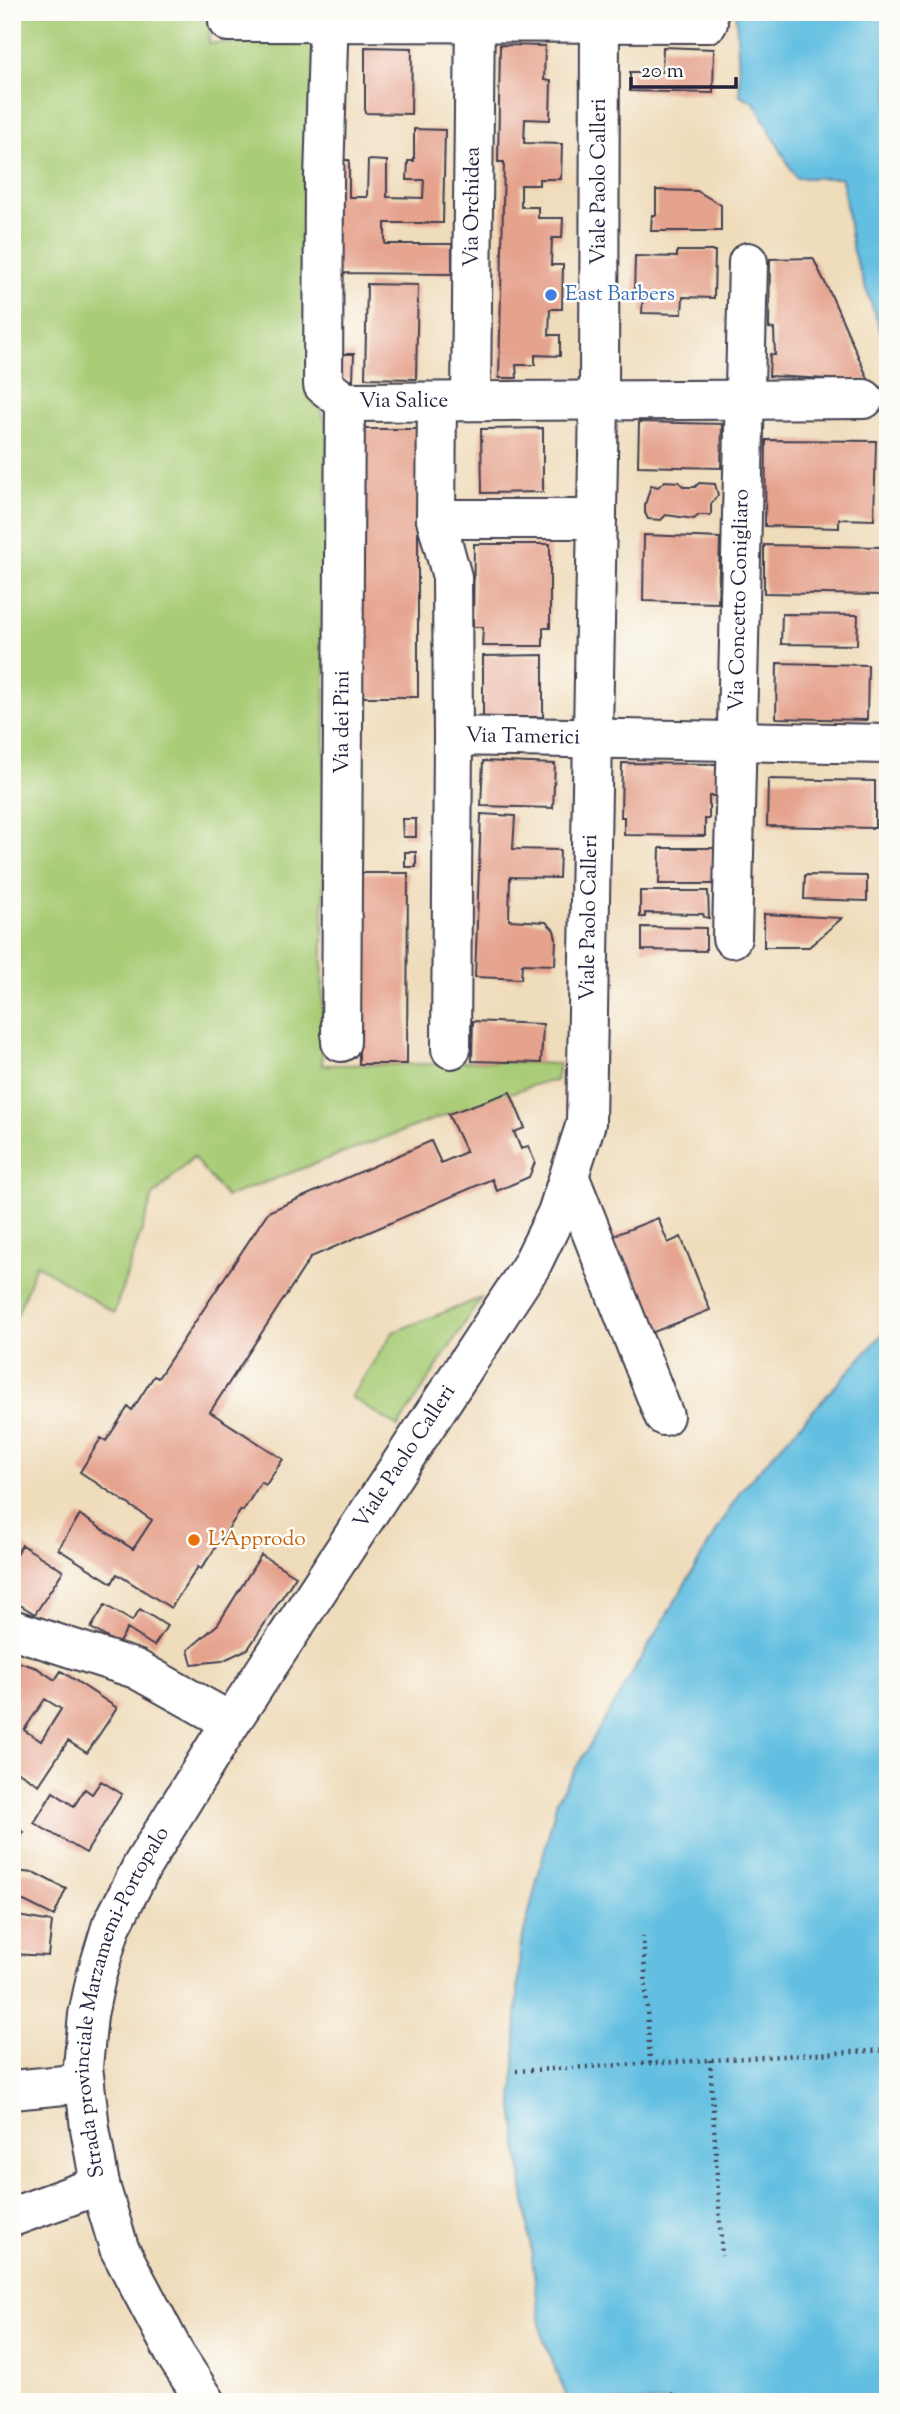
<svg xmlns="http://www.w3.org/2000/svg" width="900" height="2414" font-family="'Sorts Mill Goudy',serif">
<rect width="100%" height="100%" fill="#fdfcf7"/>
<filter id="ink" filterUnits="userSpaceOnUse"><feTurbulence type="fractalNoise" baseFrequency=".0143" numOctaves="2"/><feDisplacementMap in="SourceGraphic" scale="14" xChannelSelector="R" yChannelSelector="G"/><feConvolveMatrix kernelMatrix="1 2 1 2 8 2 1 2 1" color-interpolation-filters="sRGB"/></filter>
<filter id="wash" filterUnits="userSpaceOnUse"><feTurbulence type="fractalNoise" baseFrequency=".00686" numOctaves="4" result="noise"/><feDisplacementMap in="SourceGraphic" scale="28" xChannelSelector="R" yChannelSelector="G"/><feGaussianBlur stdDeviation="1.57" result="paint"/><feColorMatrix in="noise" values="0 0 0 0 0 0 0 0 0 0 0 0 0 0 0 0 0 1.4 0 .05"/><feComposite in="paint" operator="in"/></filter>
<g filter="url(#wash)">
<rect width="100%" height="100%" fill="#efdcbb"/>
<!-- green -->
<path fill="#a9cc76" stroke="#667758" stroke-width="2" d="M12,12H210L209,43H318L312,391L327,425L322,1065L435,1064L472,1061L559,1064L556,1081L540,1083L448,1114L226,1197L193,1157L153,1196L114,1313L36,1264L12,1329Z
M481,1298L398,1427L351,1397L393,1332Z"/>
<!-- water -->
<path fill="#63bfe1" stroke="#42708e" stroke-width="2" d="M736,12H888V352L853,252L842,178H796L754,102L740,95Z
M888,1328V2402H569L542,2336L513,2107L520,1949L557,1800L741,1490Z"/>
<g id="blocks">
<!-- building -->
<path fill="#e5a28d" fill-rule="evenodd" d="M500,45L545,46L544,80L551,81L550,120L525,119L524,143L562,144L561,179H539V185H521V207H538V218H563L562,238H552L551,265H563L562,309H550L549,335H560V356L535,355V365H516L517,378H499L504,162H498Z
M365,47L412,48L411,114L365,113Z
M663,47L714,49L713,93L630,91V72H662Z
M414,129L445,130L443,223H385V244H452V274L330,273L331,160H349V197H367L368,160L387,161V197L423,198L424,180H407L408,161H414Z
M656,190L697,191L721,205V231H651L652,215H656Z
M677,251H715L714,298L683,297L682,314L642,313L643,295H634L635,256L677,257Z
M813,258L833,299L869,381L769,376L770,354L775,355L774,329L769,328L770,259Z
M367,284L418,285L416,379L365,378Z
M331,354H354L353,380L331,379Z
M639,422L722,424L721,468L638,466Z
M543,428V492L482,493L481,429Z
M360,429H418V697H360Z
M766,440L876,441L874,520L839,519V528L765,526Z
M665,481L679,482L684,487H695L699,483L715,484L718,495L711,504V515H699L694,519L666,515L661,520L648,519L645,513V505L651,485L658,487Z
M644,535L720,538L718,603L643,601Z
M474,544H550V628H543V646H482L483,627H473Z
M764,545L883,547V595L764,593Z
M782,614L858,615L857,645L781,644Z
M543,655V717H520V723H483V656Z
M777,663L868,665L867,720L776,718Z
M483,761L555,764L553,808L481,806Z
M622,763L716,764V796H709V819H705V836L624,835V817H621Z
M768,779L875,781V828L767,826Z
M481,814L515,816L513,849L560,850L559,878L510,877L509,920L546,922L554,930L556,939L555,965L522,964L521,979L475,977Z
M402,819H416V837H403Z
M660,848H715V884H659Z
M405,852H416V867H405Z
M359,873H408L407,1064H359Z
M805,875L867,876V901L804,899Z
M640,891H708L709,918L704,917L703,914L645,913V917H640Z
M764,914L842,918L809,947H764Z
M642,927L706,928V951L642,950Z
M473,1021L543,1024L541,1063L472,1061Z
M510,1092L525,1128L514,1132L521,1149L528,1146L535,1162L529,1177L497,1191L492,1179L311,1257L210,1412L283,1459L266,1485L261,1482L243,1511L241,1510L201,1569L198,1567L171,1608L117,1574L112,1583L58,1549L80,1515L133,1549L152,1520L80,1472L101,1438L106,1441L128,1407L132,1410L154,1376L158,1378L268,1212L431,1141L441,1163L466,1152L448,1114Z
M658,1218L668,1243L681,1237L710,1310L651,1333L612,1236Z
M22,1545L63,1571L35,1614L12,1600V1561Z
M261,1555L296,1576L248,1649L222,1661L192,1664L188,1650L218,1624Z
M105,1605L132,1621L140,1609L167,1626L154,1646L127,1629L118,1644L91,1628Z
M12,1660L37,1668L55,1680L61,1671L117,1708L87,1753L68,1741L39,1785L12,1768ZM45,1699L61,1709L41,1741L24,1730Z
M101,1781L122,1794L86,1853L34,1823L53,1792L74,1806L85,1789L92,1794Z
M12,1824L24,1832L12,1850Z
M12,1871L35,1873L66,1889L54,1916L24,1901H12Z
M12,1915L52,1922L48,1956L12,1954Z"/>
</g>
</g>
<g filter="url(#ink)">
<use href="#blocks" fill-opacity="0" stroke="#413e4e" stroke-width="2"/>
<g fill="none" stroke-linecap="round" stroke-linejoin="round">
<defs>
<g id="minor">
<path id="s1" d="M323,12L328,43L324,179L323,385L345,402L864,399"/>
<path d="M228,22L708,23"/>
<path id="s2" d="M471,401L475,12"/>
<path id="s3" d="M437,402L436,519L452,577L453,736L888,744"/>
<path d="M436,519H597"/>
<path id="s4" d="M732,938L748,262"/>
<path id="s5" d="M341,1042L345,402"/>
<path d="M451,1049L453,736"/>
<path d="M570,1178L664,1416"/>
<path d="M12,1629L136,1669L231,1722"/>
<path d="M12,2090L85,2083"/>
<path d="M12,2217L100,2185"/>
<path id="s6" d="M206,2402L176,2356L119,2248L100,2185L90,2128L83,2067L88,2015L96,1977L111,1927L142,1866L231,1722L531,1266L557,1213L586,1123L599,401L600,12"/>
</g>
</defs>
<!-- minor casing -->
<use href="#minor" stroke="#413e4e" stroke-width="42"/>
<!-- path -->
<path stroke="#413e4e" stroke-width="4.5" stroke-dasharray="2 5" stroke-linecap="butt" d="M643,1936L650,2063
M710,2060L722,2256
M516,2071L888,2050
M671,2393L677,2402"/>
<!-- minor -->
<use href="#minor" stroke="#fff" stroke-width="38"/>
</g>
</g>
<!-- markers -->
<circle fill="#3f7fe0" stroke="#fdfcf7" stroke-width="2.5" cx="551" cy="295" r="7"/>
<circle fill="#e8710a" stroke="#fdfcf7" stroke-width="2.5" cx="194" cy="1540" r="7"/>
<g text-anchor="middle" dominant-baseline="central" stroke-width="5" stroke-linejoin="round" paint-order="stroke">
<!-- street labels -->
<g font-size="21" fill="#22223b" stroke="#fdfcf7">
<text stroke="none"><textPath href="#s6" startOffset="2384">Viale Paolo Calleri</textPath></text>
<text stroke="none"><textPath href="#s2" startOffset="194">Via Orchidea</textPath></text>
<text stroke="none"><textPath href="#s1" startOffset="460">Via Salice</textPath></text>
<text stroke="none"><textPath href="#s4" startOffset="338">Via Concetto Conigliaro</textPath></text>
<text stroke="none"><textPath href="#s5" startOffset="320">Via dei Pini</textPath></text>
<text stroke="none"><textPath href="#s3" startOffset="406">Via Tamerici</textPath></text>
<text stroke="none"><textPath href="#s6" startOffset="1648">Viale Paolo Calleri</textPath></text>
<text stroke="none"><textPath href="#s6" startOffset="1060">Viale Paolo Calleri</textPath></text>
<text stroke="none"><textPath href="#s6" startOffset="434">Strada provinciale Marzamemi-Portopalo</textPath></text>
</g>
<!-- shop labels -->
<g font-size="21" fill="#366cbe" stroke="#fdfcf7" text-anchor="start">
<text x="565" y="295">East Barbers</text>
</g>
<!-- food labels -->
<g font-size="21" fill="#c56008" stroke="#fdfcf7" text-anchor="start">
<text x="208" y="1540">L'Approdo</text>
</g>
</g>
<!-- margin -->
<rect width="900" height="2414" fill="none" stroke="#fdfcf7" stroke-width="42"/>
<!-- scale -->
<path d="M631 77v10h105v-10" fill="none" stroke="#22223b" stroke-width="3.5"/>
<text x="641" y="77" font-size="21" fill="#22223b" stroke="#fdfcf7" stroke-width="5" paint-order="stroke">20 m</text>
</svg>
